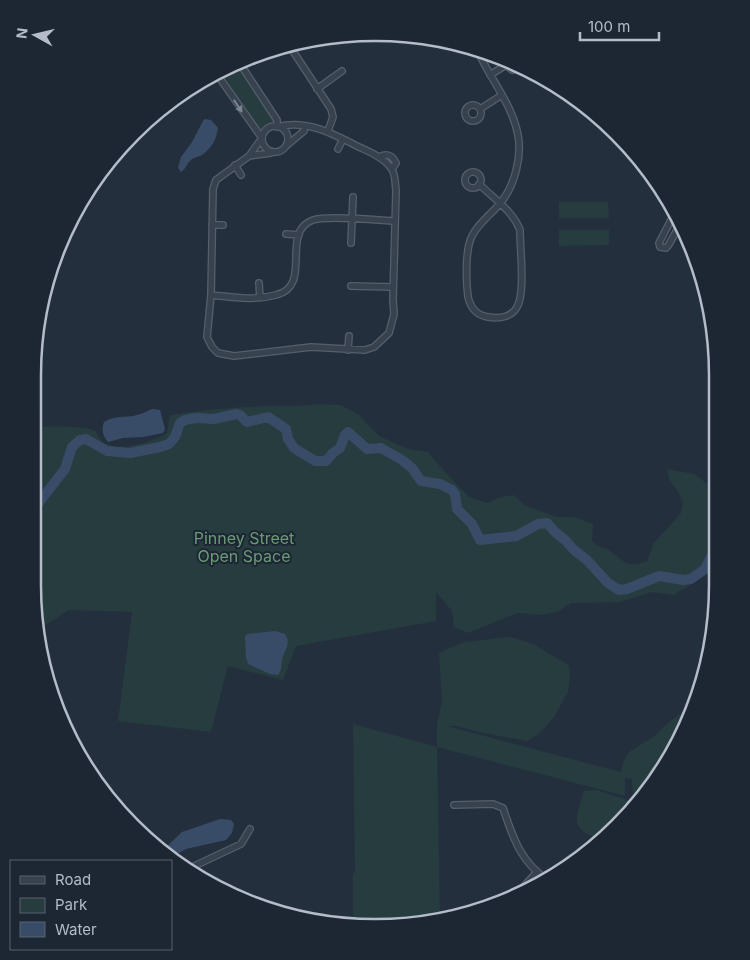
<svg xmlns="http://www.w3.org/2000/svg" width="750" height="960" font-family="Inter,sans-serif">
<rect width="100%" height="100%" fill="#242f3e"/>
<!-- green -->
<path fill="#263c3f" d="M237,64L274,121L259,130L220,71Z
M559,202H608L609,218H559Z
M559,230H609V245L559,246Z
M318,404L341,405L359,415L379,436L408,449L428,452L445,472L469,497L487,503L501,497L514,495L524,505L542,512L557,517H574L593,524L592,541C598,548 603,546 610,551C623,560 628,570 647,561L654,543L681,513L683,502L678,492L670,481L667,469L694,474L706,483L714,478L712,574L706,575L674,595L652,592L620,602L571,603L557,612L540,615L517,613L468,633L454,627L452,611L436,592V621L296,646L283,680L228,666L211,732L118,721L132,612L69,610L44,626H38L33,585V428C53,425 71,426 91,429C98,431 97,436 101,440C115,455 153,442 167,433L170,415C202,410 235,407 267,406C285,405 301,407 318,404Z
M511,637L533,644L569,665L570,675L568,692L554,717L539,734L534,737L527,741L478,732L457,726H447L621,772L623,762L629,752L656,735L664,726L688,708L694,707L692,716L660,776L639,800L633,798L632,779L625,778V796L437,747L440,919L375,927L353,925V873H355L353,724L437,747V723L442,702L439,653L464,642Z
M597,790L637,803L617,827L601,840C568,829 576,818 584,791Z"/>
<!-- water -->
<path fill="#394c67" d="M205,119L211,120L218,128C216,140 212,148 202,155C198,157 194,157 191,160C186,164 186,169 181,172L178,168L181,157L192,142L203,121Z
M152,409L160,410L165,429L163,433L143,437L123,438L108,442C103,436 101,430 104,422C115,415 126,418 137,415C142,414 147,411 152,409Z
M275,631L285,634C292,644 284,650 282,660C281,667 282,670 278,675L270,674L248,664L246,657L245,637L247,634Z
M220,819L231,820L234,824L232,833L226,840L186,849L172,857L163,850L182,832Z"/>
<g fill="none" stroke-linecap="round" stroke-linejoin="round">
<!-- river -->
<path stroke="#394c67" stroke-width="10" d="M33,510L65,469L72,447L80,440L86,439L107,451L130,453L160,447L169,444L175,437L180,423L185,420L196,418L214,419L236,414L240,415L247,422L268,417L286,429L288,439L294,448L315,461H326L333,453L340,448L345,435L348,432L367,449L381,448L402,460L412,468L421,481L440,484L452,490L455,494L457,509L472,524L480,540L516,536L538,524L547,523L555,532L565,540L574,550L587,560L608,583L619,590L627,589L659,576L683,580L691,579L705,569L713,553"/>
<defs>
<path id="minor" d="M289,45L331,109L333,117L328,131
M477,49C489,78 512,103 518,135C522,156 515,184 502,201C493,213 479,222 472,236C465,249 466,281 468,297C471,308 476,315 488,317C500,319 513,317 518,305C525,290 520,248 520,230C513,211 493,198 479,184
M506,60V65L512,70L517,69L520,66
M216,73L262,138L249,156L216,180L213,189L211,295L207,337L212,347L218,353L234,356L311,347L365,350L374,347L389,333L394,314L393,300L396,191C395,184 396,174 391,168C384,158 370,152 359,147C333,134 307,119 277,127V120L239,62
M490,75L506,65
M317,89L342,71
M465 113a8 8 0 1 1 16 0a8 8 0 1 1-16 0Z
M480,109L502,95
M262 139a13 13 0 1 1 26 0a13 13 0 1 1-26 0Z
M286,146L304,131L305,126
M338,149L343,139
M249,156L271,153
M379,157C387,153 392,155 396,163L392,169
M235,165L241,175
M465 180a8 8 0 1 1 16 0a8 8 0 1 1-16 0Z
M677,216H674L672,218L659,243L660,247L666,248L668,246L681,223
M212,225H223
M286,234L299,235
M351,243L353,197
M259,283L260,298
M351,286L393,287
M211,295C232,297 254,301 276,295C314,286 279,232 313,220C328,215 377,220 394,221
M348,350L349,336
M454,805L493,804L503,808C513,838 521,863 548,880
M188,869L241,844L250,829
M518,893L536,873"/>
</defs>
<!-- minor casing -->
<use href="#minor" stroke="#565f6c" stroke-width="8"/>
<!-- minor -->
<use href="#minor" stroke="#38414e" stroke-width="5.5"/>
</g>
<!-- one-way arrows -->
<defs><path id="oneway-solid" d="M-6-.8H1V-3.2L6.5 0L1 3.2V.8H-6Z" transform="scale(1.25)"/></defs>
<use fill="#7c8592" href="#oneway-solid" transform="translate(238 106) rotate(56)"/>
<g text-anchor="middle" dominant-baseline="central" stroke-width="4" stroke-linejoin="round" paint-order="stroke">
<!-- park labels -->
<g font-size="16" fill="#6b9a76" stroke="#1d2633">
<text x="244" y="538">Pinney Street<tspan x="244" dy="18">Open Space</tspan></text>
</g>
</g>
<!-- crop -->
<path d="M0 0H750V960H0ZM375 41H375A334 334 0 0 1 709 375V585A334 334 0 0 1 375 919H375A334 334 0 0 1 41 585V375A334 334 0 0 1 375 41Z" fill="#1d2633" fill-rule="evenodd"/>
<path fill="none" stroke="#b4bcc9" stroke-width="2.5" d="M375 41H375A334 334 0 0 1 709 375V585A334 334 0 0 1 375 919H375A334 334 0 0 1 41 585V375A334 334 0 0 1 375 41Z"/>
<!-- legend -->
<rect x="10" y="860" width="162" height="90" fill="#1d2633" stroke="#59626f"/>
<rect x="20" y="876" width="25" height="8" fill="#38414e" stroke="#59626f"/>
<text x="55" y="885" font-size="15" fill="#b4bcc9">Road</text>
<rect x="20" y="898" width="25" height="15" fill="#263c3f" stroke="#59626f"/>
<text x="55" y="910" font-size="15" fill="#b4bcc9">Park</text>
<rect x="20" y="922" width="25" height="15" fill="#394c67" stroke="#59626f"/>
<text x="55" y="935" font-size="15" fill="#b4bcc9">Water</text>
<!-- north arrow -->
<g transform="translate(35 35) rotate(278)" stroke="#1d2633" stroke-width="4" paint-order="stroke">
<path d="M0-4L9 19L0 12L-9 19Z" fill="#b4bcc9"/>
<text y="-8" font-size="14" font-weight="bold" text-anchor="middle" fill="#b4bcc9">N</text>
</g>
<!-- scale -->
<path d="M580 32v8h79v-8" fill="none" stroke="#b4bcc9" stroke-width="2.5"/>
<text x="588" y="32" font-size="15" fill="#b4bcc9" stroke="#1d2633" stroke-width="4" paint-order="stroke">100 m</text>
</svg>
